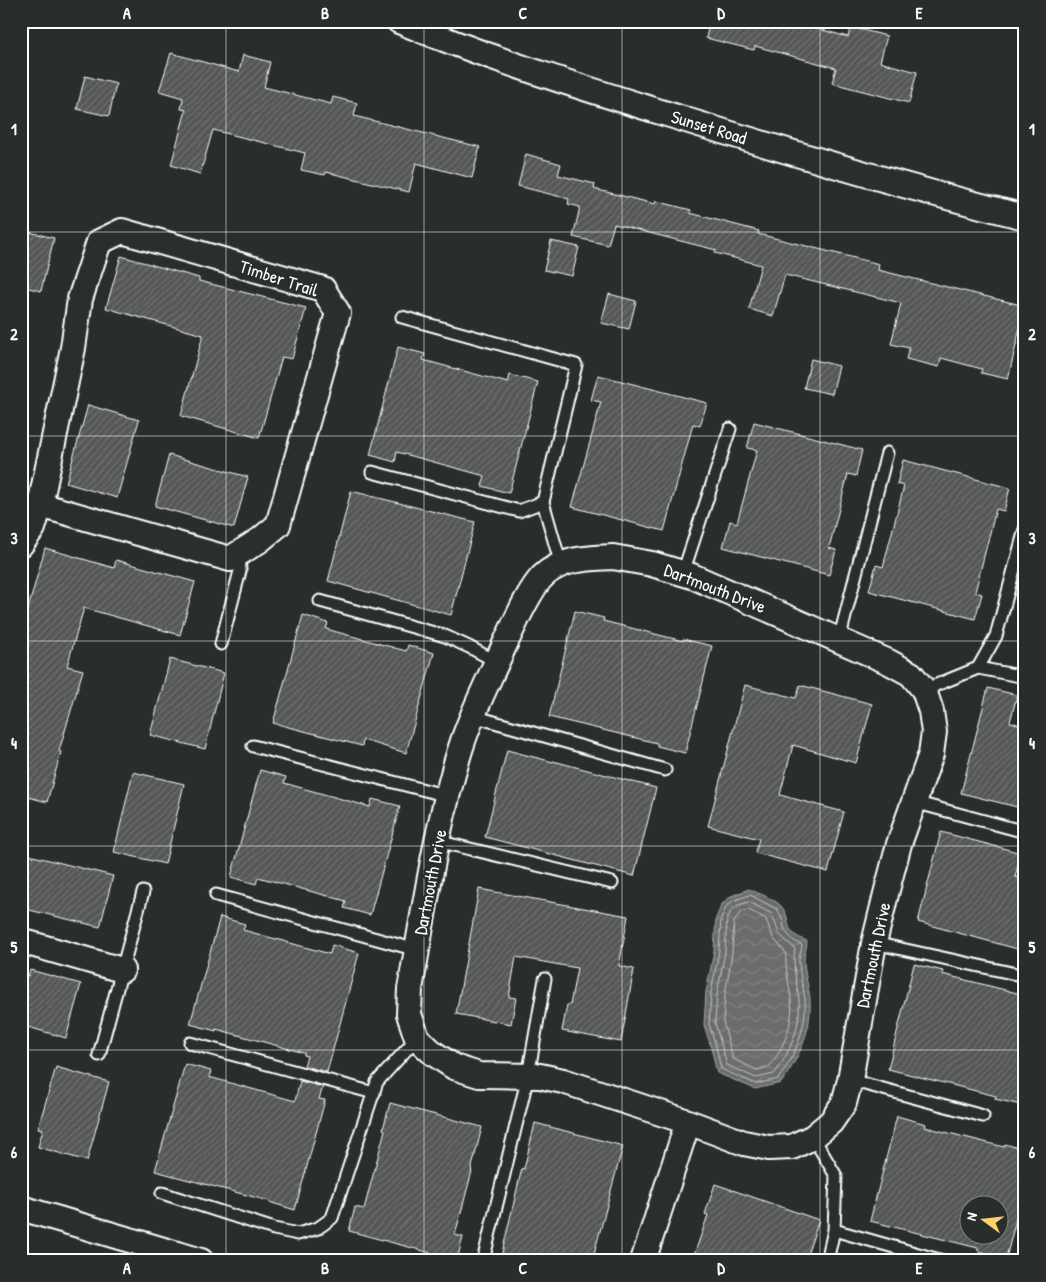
<svg xmlns="http://www.w3.org/2000/svg" width="1046" height="1282" font-family="'Patrick Hand',sans-serif">
<defs>
<pattern id="water-waves" width="16" height="10" patternUnits="userSpaceOnUse" patternTransform="scale(1.25)"><rect width="16" height="10" fill="#6a6c6d"/><path d="M0 5q4-4 8 0t8 0" fill="none" stroke="#808283"/></pattern>
<pattern id="building-hatch" width="6" height="6" patternUnits="userSpaceOnUse" patternTransform="scale(1.25)"><rect width="6" height="6" fill="#555758"/><path d="M-1 1l2-2M0 6l6-6M5 7l2-2" fill="none" stroke="#6e7071"/></pattern>
</defs>
<rect width="100%" height="100%" fill="#2a2d2e"/>
<filter id="ink" filterUnits="userSpaceOnUse"><feTurbulence type="fractalNoise" baseFrequency=".02" numOctaves="2"/><feDisplacementMap in="SourceGraphic" scale="10" xChannelSelector="R" yChannelSelector="G"/><feConvolveMatrix kernelMatrix="1 2 1 2 8 2 1 2 1" color-interpolation-filters="sRGB"/></filter>
<g filter="url(#ink)">
<!-- water -->
<path fill="url(#water-waves)" stroke="#a6a7a7" d="M749,889C759,894 774,898 781,906C794,921 780,931 807,941C807,948 804,954 804,960C804,973 809,987 810,999C812,1031 799,1058 781,1083L755,1089L717,1073L711,1047L704,1025L706,992L714,951L716,918L722,904L731,896Z"/>
<g fill="none" stroke-linecap="round" stroke-linejoin="round">
<!-- shore -->
<path stroke="#c3c4c5" stroke-width="1" d="M750,895L777,909L782,919L785,931L794,941L802,945C802,950 799,955 799,960C799,973 803,986 805,999C807,1028 795,1056 778,1079L756,1084L721,1069L716,1046L709,1024L711,993L719,951L721,919L726,907L733,901Z
M749,902L772,914L779,934L795,949C792,967 797,983 799,1000C801,1027 790,1053 774,1074L756,1078L727,1065L715,1023L717,994L725,952L727,920L731,911L736,906Z
M749,910L766,919L773,938L786,953C785,968 789,984 791,999C794,1023 784,1048 769,1067L757,1070L733,1059L723,1022L725,995L732,953L734,922L740,913Z"/>
</g>
<!-- building -->
<path fill="url(#building-hatch)" stroke="#fff" fill-rule="evenodd" d="M710,21H789L848,37L851,27L887,36L880,62L917,72L909,103L832,83L836,68L755,46L754,50L706,38Z
M171,53L239,72L243,55L270,62L264,87L331,104L333,97L357,103L354,116L480,147L472,178L416,163L409,192L326,172L325,175L301,170L305,153L213,130L200,174L171,165L186,110L181,109L183,98L159,91Z
M85,76L116,84L109,116L77,109Z
M526,154L561,164L558,175L595,184L594,189L655,204L656,201L691,210L690,213L759,231L758,234L879,264L878,270L1025,306L1008,379L981,373L982,369L941,358L939,367L906,359L909,348L891,344L901,303L785,275L773,316L749,309L761,265L715,253L716,250L614,224L608,245L573,237L580,207L568,204L569,199L518,186Z
M21,230L54,238L41,291L21,286Z
M551,241L579,247L572,276L544,270Z
M121,256L199,278V281L306,308L292,359L282,357L259,438L181,416L203,335L106,308Z
M609,294L636,301L629,329L601,323Z
M398,347L425,354L423,360L508,383L510,375L538,382L509,493L482,486L485,476L397,452L395,462L370,455Z
M811,359L839,366L832,394L804,388Z
M598,375L707,403L700,426L693,424L664,531L572,507L601,402L591,400Z
M88,405L139,420L117,498L66,483Z
M754,422L862,450L856,476L848,474L829,548L836,550L829,575L723,547L730,521L737,523L757,450L747,448Z
M169,455L248,477L234,528L155,506Z
M903,460L1010,488L1004,511L996,509L975,592L982,594L975,619L869,591L876,565L883,567L904,486L897,484Z
M351,491L475,522L451,615L328,581Z
M45,548L114,568L116,560L195,582L180,635L84,608L67,666L83,670L59,751L61,752L47,802L21,795V634Z
M575,611L604,618L603,621L683,641V639L712,646L685,753L657,746V743L549,717Z
M303,615L328,623L326,629L406,651L408,645L434,653L406,753L363,740L362,746L273,723Z
M170,659L224,673L205,749L150,735Z
M745,685L796,698L800,685L872,704L856,763L793,745L780,795L844,812L828,872L755,853L759,839L708,826Z
M988,688L1017,695L1010,722L1025,726V809L961,793Z
M507,750L553,762V761L656,788L634,876L485,837Z
M260,770L286,777L284,783L370,807L372,799L400,806L370,915L344,908L346,901L258,877L256,884L231,877Z
M133,772L184,784L165,864L114,852Z
M941,832L1021,853L1015,877L1025,879V951L918,922Z
M21,853L113,876L100,927L21,908Z
M479,889L628,916L619,966L634,969L621,1042L562,1031L567,1005H570L577,968L516,957L509,997L516,998L511,1024L456,1014Z
M220,917L245,924L243,930L330,954L332,945L359,953L327,1072L304,1066L307,1056L304,1055V1053L216,1029V1031L190,1024Z
M914,964L943,971L942,974L1025,995V1106L995,1099L996,1096L888,1069Z
M30,970L81,984L66,1038L21,1025V974L28,976Z
M185,1064L211,1071L209,1077L295,1101L300,1081L323,1087L319,1099L325,1100L295,1210L269,1202V1201L155,1171Z
M56,1067L109,1082L87,1161L38,1147L43,1129L38,1128Z
M390,1103L482,1127L471,1171H472L455,1235L463,1237L457,1260L349,1231L355,1207L364,1209L385,1130L383,1129Z
M897,1116L926,1124L925,1127L1004,1147L1005,1144L1025,1150V1185L1006,1258L978,1251V1248L870,1221ZM968,1204H998V1234H968Z
M535,1123L623,1146L592,1261H500L522,1168L524,1169Z
M715,1184L819,1220L805,1261H692L708,1215L705,1214Z"/>
<g fill="none" stroke-linecap="round" stroke-linejoin="round">
<defs>
<path id="lane" d="M402,317L576,365L543,502L561,565
M372,472L519,511L543,502
M683,573L730,429
M320,601L445,636L469,647L497,662
M839,640L887,453
M221,644L240,571L239,553
M978,668L996,636L1025,529
M924,690L978,668L1025,677
M473,716L665,770
M253,746L448,796
M914,802L1025,832
M437,841L612,883
M216,895L417,950
M874,943L1025,976
M190,1043L374,1093
M99,1055L143,892
M850,1080L983,1116
M813,1137L836,1176L834,1230L827,1261
M162,1193L274,1229L298,1234L318,1228L332,1218L377,1082L417,1038
M834,1230L943,1261
M483,1261L528,1076L545,979"/>
<path id="street" d="M399,21C492,60 590,90 686,120C798,155 911,189 1025,217
M21,544L33,528L40,505L73,348L80,299L99,242L122,231L323,289L338,313L278,525L260,540L230,559L40,505
M613,557L652,564L692,576L889,662L911,674L924,690L931,711L934,732L931,754L899,844L887,890L874,943L850,1080L844,1103L831,1122L813,1137L792,1147L769,1148L744,1143L688,1122L563,1081L540,1076L479,1075L454,1067L433,1053L417,1038L409,1014L410,989C425,908 436,826 461,747C472,712 489,680 504,646C514,626 527,593 542,577C561,558 589,558 613,557Z
M21,941L122,970
M21,1208L201,1261
M643,1261L688,1122"/>
</defs>
<!-- lane casing -->
<use href="#lane" stroke="#fff" stroke-width="15"/>
<!-- street casing -->
<use href="#street" stroke="#fff" stroke-width="28"/>
<!-- lane -->
<use href="#lane" stroke="#2a2d2e" stroke-width="11"/>
<!-- street -->
<use href="#street" stroke="#2a2d2e" stroke-width="24"/>
</g>
</g>
<!-- grid -->
<path fill="none" stroke="#fff" stroke-width="1" stroke-opacity="0.55" d="M226,21V1261M424,21V1261M622,21V1261M820,21V1261M21,232H1025M21,436H1025M21,641H1025M21,846H1025M21,1050H1025"/>
<g text-anchor="middle" dominant-baseline="central" stroke-width="4.5" stroke-linejoin="round" paint-order="stroke">
<!-- street labels -->
<g font-size="18" fill="#fff" stroke="#2a2d2e">
<text transform="translate(709 127) rotate(17)">Sunset Road</text>
<text transform="translate(279 278) rotate(18)">Timber Trail</text>
<text transform="translate(715 588) rotate(21)">Dartmouth Drive</text>
<text transform="translate(430 882) rotate(-79)">Dartmouth Drive</text>
<text transform="translate(873 955) rotate(-78)">Dartmouth Drive</text>
</g>
</g>
<!-- margin -->
<rect width="1046" height="1282" fill="none" stroke="#2a2d2e" stroke-width="55"/>
<!-- north arrow -->
<g transform="translate(984 1220) rotate(285)"><circle r="24" fill="#2a2d2e" stroke="#7f8182"/>
<path d="M0-4L9 19L0 12L-9 19Z" fill="#ffd166"/>
<text y="-8" font-size="14" font-weight="bold" text-anchor="middle" fill="#ffffff">N</text>
</g>
<rect x="28" y="28" width="990" height="1226" fill="none" stroke="#fff" stroke-width="2"/>
<g font-size="16" text-anchor="middle" font-weight="bold" fill="#fff">
<text x="127" y="19">A</text>
<text x="325" y="19">B</text>
<text x="523" y="19">C</text>
<text x="721" y="19">D</text>
<text x="919" y="19">E</text>
<text x="14" y="135">1</text>
<text x="1032" y="135">1</text>
<text x="14" y="340">2</text>
<text x="1032" y="340">2</text>
<text x="14" y="544">3</text>
<text x="1032" y="544">3</text>
<text x="14" y="749">4</text>
<text x="1032" y="749">4</text>
<text x="14" y="953">5</text>
<text x="1032" y="953">5</text>
<text x="14" y="1158">6</text>
<text x="1032" y="1158">6</text>
<text x="127" y="1274">A</text>
<text x="325" y="1274">B</text>
<text x="523" y="1274">C</text>
<text x="721" y="1274">D</text>
<text x="919" y="1274">E</text>
</g>
</svg>
